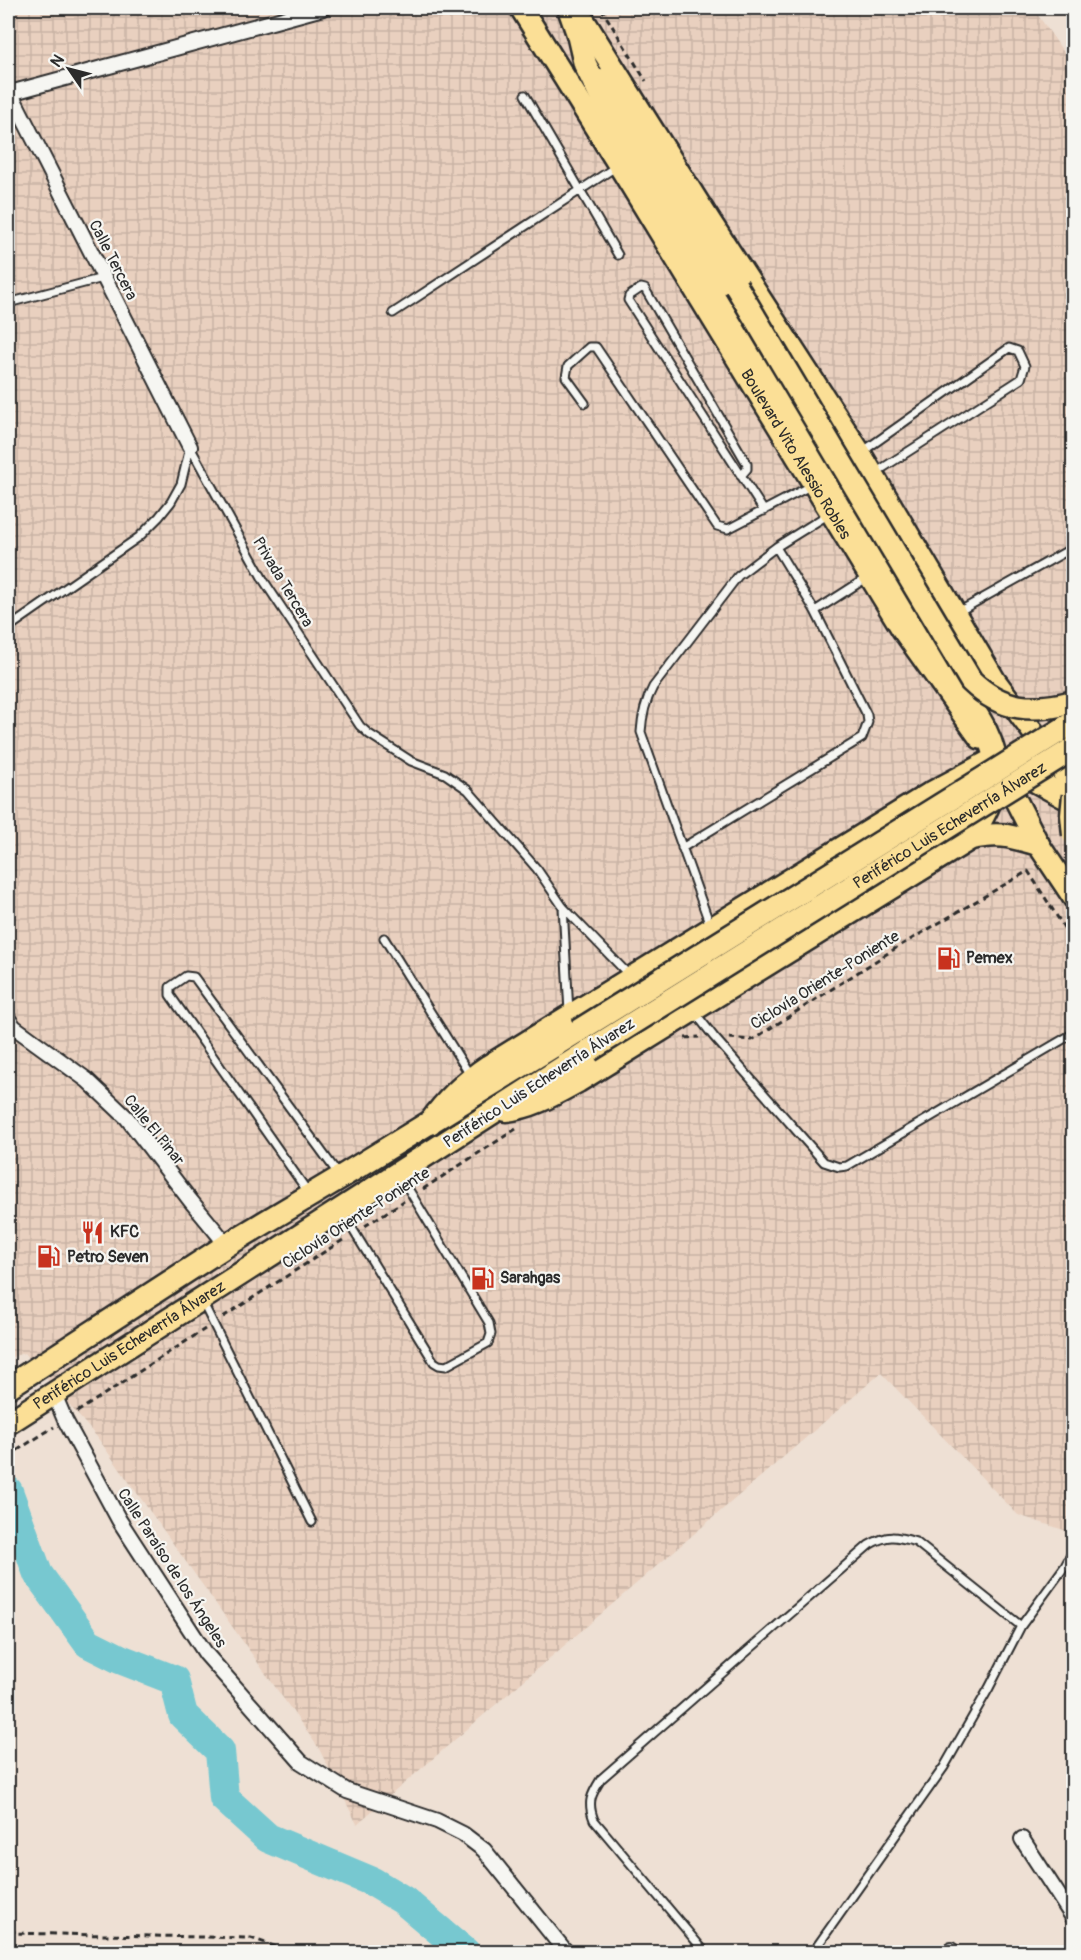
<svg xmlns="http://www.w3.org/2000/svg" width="1081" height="1960" font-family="Pangolin,sans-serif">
<defs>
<pattern id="industrial-grid" width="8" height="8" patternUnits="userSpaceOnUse" patternTransform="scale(1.5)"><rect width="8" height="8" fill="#e9d0bf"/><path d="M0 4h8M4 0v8" fill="none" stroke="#c8b3a4"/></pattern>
</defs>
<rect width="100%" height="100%" fill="#eee0d4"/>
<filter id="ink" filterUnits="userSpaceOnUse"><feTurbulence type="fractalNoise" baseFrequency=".0167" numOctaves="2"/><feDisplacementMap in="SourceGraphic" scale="12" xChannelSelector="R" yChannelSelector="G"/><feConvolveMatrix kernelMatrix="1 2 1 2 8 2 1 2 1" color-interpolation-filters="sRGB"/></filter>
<g filter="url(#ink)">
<!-- industrial -->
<path fill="url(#industrial-grid)" d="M8,8H1033L1074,67L1073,1533L1018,1515L881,1373L357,1824L318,1747L97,1437L24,1353L8,1358Z"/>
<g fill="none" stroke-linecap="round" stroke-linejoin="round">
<!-- river -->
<path stroke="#77c8d0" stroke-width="30" d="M8,1491L38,1574L88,1643L120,1659L174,1680L183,1715L220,1751L224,1798L268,1838L373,1882L403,1900L465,1952"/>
<defs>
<path id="service" d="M525,95L618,255
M8,303L103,278
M393,313L617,166
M585,403L566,377L568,366L589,347H596L717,526L728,529L812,485
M190,447L264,581L360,726L369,734L411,761L445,774L468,790L537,869L563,907L629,975
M862,452L1009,348L1018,351L1025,366L1021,379L875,473
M741,476L747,469V464L645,289L641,288L629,296L628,300L764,511
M815,611L868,577
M958,612L1074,547
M8,628L139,537L159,517L171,502L181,484L190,447
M682,848L862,738L868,722L867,715L815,611L776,547
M563,907L569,1012
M710,925L641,732C642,715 645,702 653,687L738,576L776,547L829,514
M384,938L470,1075
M696,1014L714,1037L824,1162L839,1167L847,1166L1074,1033
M308,1192L170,995V987L186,976L194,977L339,1175
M342,1212L434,1362L439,1365L446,1366L488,1343L491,1334L489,1323L400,1175
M202,1301L312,1522
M1021,1626L1065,1566L1074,1549
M705,1952L594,1820C587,1802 591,1795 601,1779L869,1545C888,1534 895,1536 916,1542L1021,1626L989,1688L944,1767L813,1952"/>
<path id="minor" d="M8,88L190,447
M10,93L323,8
M8,1019L14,1027L87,1080L127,1118L190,1200L227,1245
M54,1394L65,1420L119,1520L206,1654L301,1762L347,1791L437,1821L463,1834L484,1850L566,1952
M1022,1839L1074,1919
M951,1950L953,1952"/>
<g id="primary">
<path id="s1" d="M521,8L619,165L903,630L980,738"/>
<path d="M576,8L709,220L860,453L995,681L1074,787"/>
<path d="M1003,775L1038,844L1074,898"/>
</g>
<g id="trunk">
<path d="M569,8L578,34L585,46"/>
<path d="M578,34L585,64L620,136L941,664C964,698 1003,739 995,783C992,803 980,821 971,838"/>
<path d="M606,79L736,286"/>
<path d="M1014,769L1074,802"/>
<path d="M506,1110C533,1107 554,1094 578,1081L971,838C1001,832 1010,836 1038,844"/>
<path d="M430,1123C447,1099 465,1082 489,1066L930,794L995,759"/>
<path d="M8,1387L227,1245L341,1177L578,1031"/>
<path id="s2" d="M8,1423L590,1050"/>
</g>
</defs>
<!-- service casing -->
<use href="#service" stroke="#2b2b2b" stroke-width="11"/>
<!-- minor casing -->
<use href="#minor" stroke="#2b2b2b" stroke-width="18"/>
<!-- primary casing -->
<use href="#primary" stroke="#2b2b2b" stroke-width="26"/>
<!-- trunk casing -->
<use href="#trunk" stroke="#2b2b2b" stroke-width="27"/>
<!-- path -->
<path stroke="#2b2b2b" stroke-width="3" stroke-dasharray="6 4.5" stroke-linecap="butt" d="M601,8L646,81
M685,1038L699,1037
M729,1038L752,1040L896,948L1028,871L1074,943
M423,1189L516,1129
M365,1226L404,1201
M223,1317L346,1238
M77,1412L205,1329
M8,1456L54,1427
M8,1878L14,1933
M8,1933L251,1938L291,1952"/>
<!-- service -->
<use href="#service" stroke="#f6f6f2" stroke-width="7"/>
<!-- minor -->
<use href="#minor" stroke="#f6f6f2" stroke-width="14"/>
<!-- primary -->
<use href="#primary" stroke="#fbdf96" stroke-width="21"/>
<!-- trunk -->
<use href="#trunk" stroke="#fbdf96" stroke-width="22"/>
<defs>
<g id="trunk-bridge">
<path d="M736,286L971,681C1002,711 1033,712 1074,702"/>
<path d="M1074,795L1072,815L1074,835"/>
<path d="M578,1031L1074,722"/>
<path id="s3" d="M590,1050L1074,748"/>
</g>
</defs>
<!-- trunk-bridge casing -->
<use href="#trunk-bridge" stroke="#2b2b2b" stroke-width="27" stroke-linecap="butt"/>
<!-- trunk-bridge -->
<use href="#trunk-bridge" stroke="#fbdf96" stroke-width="22"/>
</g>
</g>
<!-- icons -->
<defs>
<symbol id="fuel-bare" viewBox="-9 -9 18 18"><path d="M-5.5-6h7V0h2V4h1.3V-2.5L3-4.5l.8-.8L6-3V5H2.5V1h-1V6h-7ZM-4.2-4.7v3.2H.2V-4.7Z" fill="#c8321e" stroke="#f6f6f2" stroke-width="2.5" paint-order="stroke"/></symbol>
<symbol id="restaurant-bare" viewBox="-9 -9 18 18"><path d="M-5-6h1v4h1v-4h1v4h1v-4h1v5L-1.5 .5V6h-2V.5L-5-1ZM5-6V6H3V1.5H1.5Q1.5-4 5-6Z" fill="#c8321e" stroke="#f6f6f2" stroke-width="2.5" paint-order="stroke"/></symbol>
</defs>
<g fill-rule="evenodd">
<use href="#fuel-bare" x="932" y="942" width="33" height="33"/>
<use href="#restaurant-bare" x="76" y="1216" width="33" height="33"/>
<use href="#fuel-bare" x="32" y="1240" width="33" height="33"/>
<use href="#fuel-bare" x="466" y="1262" width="33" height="33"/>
</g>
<g text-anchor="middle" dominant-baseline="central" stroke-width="4.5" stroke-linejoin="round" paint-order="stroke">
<!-- street labels -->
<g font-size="16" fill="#2b2b2b" stroke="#f6f6f2">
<text transform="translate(113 260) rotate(63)">Calle Tercera</text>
<text stroke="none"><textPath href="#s1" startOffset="524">Boulevard Vito Alessio Robles</textPath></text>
<text transform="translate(283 582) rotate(59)">Privada Tercera</text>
<text stroke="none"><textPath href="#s3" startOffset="424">Periférico Luis Echeverría Álvarez</textPath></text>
<text transform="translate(825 980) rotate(-32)">Ciclovía Oriente-Poniente</text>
<text transform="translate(539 1083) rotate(-33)">Periférico Luis Echeverría Álvarez</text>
<text transform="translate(154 1130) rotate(51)">Calle El Pinar</text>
<text transform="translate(356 1218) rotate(-33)">Ciclovía Oriente-Poniente</text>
<text stroke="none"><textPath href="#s2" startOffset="144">Periférico Luis Echeverría Álvarez</textPath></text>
<text transform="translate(172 1568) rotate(57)">Calle Paraíso de los Ángeles</text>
</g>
<!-- poi labels -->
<g font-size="16" font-weight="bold" fill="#2b2b2b" stroke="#f6f6f2" text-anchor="start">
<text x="966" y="958">Pemex</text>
<text x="110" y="1232">KFC</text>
<text x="67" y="1257">Petro Seven</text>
<text x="500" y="1278">Sarahgas</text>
</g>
</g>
<!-- margin -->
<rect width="1081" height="1960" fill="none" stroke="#f6f6f2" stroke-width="30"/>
<rect x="15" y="15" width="1051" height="1930" fill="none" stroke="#2b2b2b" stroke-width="2" filter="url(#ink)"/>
<!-- north arrow -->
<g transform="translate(69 69) rotate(305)" stroke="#f6f6f2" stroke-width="4.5" paint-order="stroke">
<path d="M0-4.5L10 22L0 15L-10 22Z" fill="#2b2b2b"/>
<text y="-9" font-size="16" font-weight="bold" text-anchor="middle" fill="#2b2b2b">N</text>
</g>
</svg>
